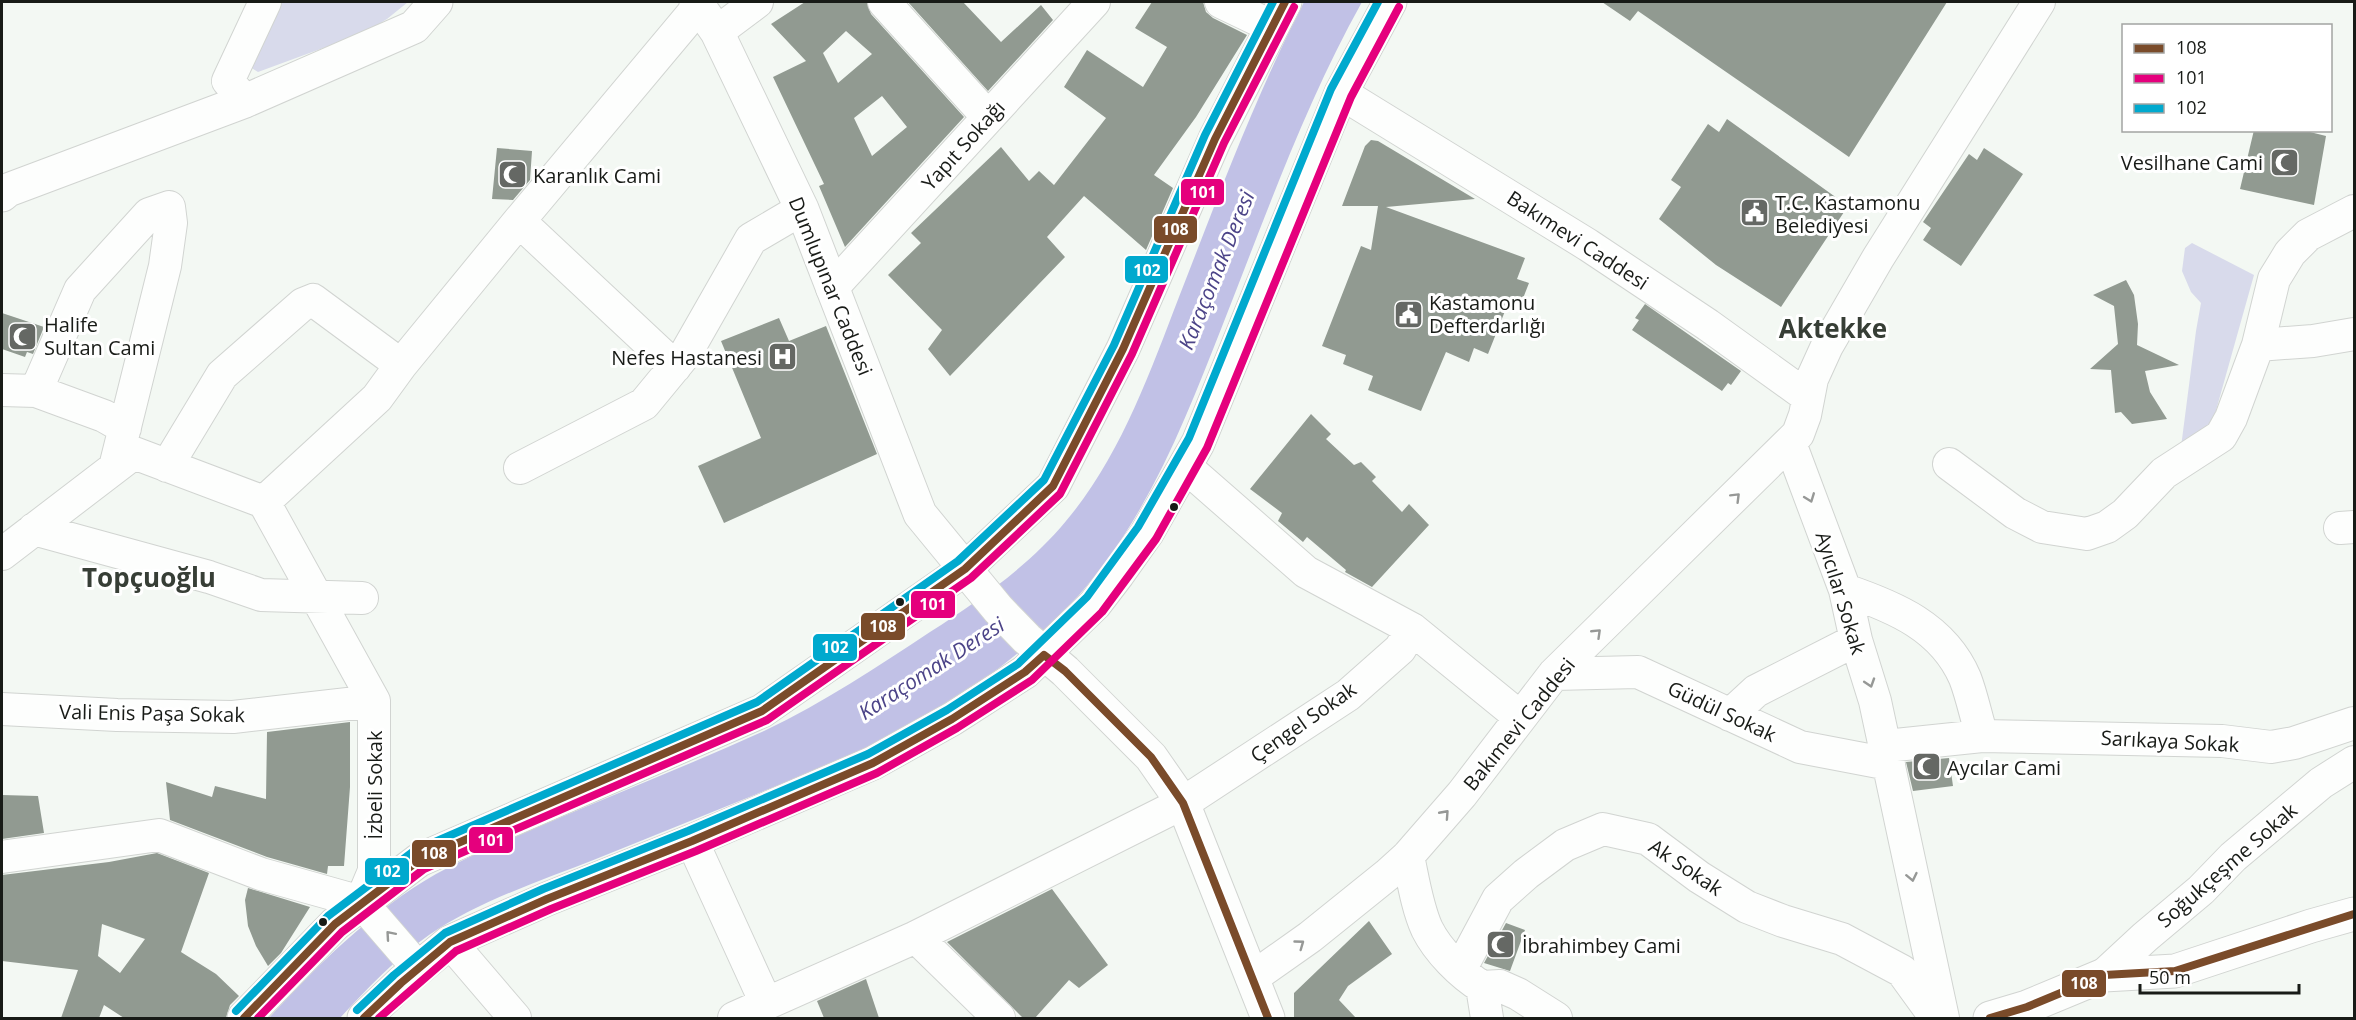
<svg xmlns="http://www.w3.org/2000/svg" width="2356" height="1020" font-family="'Open Sans',sans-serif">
<rect width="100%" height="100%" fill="#f3f8f3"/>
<!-- green -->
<path fill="#d8daeb" d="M281,2H408L387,19L364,33L258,72L250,67Z
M2192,243L2254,275L2208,439L2181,447L2196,331L2201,303L2191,292L2182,271L2185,248Z"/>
<!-- water -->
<path fill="#c1c1e6" d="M1304,2H1362C1305,104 1266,215 1223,324C1181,431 1139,540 1054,621C996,677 925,722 851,756C819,771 785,782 752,796C700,817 648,838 596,859C540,881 479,901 429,935C396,958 367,989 340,1018H269C317,965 373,910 436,874C474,853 515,836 554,820C625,790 696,762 766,730C823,703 877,667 930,632C978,601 1029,566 1066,521C1120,457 1149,375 1179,297C1218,197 1255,97 1304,2Z"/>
<!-- building -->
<path fill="#919a91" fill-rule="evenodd" d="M805,2H867L871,14L964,117L845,247L819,186L824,184L773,77L806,61L771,24ZM846,31L872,54L838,83L823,53ZM882,96L907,127L872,156L854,118Z
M908,2H963L1001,42L1041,5L1053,20L988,91Z
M1152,2H1203L1206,12L1213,18L1247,35L1196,117L1154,175L1173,188L1146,250L1084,196L1047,237L1065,257L950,376L928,349L942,330L888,275L921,243L911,233L1001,147L1029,181L1039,171L1054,185L1106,118L1064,87L1087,50L1143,87L1167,47L1135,28Z
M1602,2H1947L1849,157L1638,11L1630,21Z
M1727,119L1848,206L1781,307L1716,265L1659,219L1681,187L1671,180L1708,124L1719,132Z
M2254,130H2302L2326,136L2314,205L2240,189Z
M1371,140L1378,141L1475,199L1386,207L1525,258L1517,279L1529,283L1518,311L1507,306L1488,354L1474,348L1469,362L1446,352L1421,411L1368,390L1373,376L1343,364L1346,355L1322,346L1361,246L1371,250L1378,206H1342L1365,146Z
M497,148L532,151L530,180L513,200L492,199Z
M1984,148L2023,174L1961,266L1923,240L1931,228L1923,222L1969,154L1977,160Z
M2126,280L2134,295L2138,324L2137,345L2179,365L2145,371L2150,392L2167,419L2132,424L2121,412L2115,413L2111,370L2090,369L2118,344L2114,306L2093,295Z
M1645,304L1741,371L1731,385L1728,383L1722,391L1632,330L1639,320L1635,318Z
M2,313L44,327L33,354L27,352L25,357L2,349Z
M779,318L789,341L826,326L877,454L724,523L698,466L761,438L721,341Z
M1311,414L1331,434L1326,439L1354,465L1361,462L1376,477L1372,481L1402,512L1409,504L1429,525L1372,587L1345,572L1346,570L1307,537L1303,542L1278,521L1282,513L1250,489Z
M350,722V787L344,866H328L327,874L267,857L170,820L166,782L212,797L215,786L266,799L267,732Z
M1949,758L1953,786L1913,791L1906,762Z
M2,795L38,796L44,833L2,839Z
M157,853L209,873L181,952L216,974L239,996L230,1005L226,1018H124L104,1005L99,1018H61L78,970L2,961V875L109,862ZM102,924L145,939L120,973L98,956Z
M248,888L310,907L281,953L268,966L256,946L248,926L245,900Z
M1052,889L1108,965L1079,988L1069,980L1035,1018H1023L947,942Z
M1369,921L1392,954L1348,986L1339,1000L1356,1018H1294V993Z
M1506,923L1525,930L1510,971L1484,963Z
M866,979L879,1018H824L817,1001Z"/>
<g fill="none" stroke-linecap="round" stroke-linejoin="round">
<defs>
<path id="minor" d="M884,2L988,117
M1221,2L1271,26
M717,32L757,2
M1341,93L1588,245L1708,325L1808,397
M245,101L228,81L265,2
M519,221L675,367
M832,288L1094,2
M2258,345L2313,341L2354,334
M2,390L36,391L104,416L125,428
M36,391L80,290L149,214L169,207L171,223L165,266L115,467
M1790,443L1845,590L1856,640L1875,701L1943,1018
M1949,464L2015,513L2042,527L2087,534L2107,527L2125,514L2164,473L2221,436L2231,418L2258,345L2274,279L2290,253L2308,235L2354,211
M167,466L222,375L303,304L313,300L401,365
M1186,467L1306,572L1412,629L1520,717
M520,468L644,404L686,353L751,239L802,209
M264,502L377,398L401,365L519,221L699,6
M2340,528L2354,527
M34,529L209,577L261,595L362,598
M2,554L134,453L264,502L374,701V871L361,902
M1845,590C1895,607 1943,627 1965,678C1972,696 1976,717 1982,736
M1554,674L1638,672L1800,747L1889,764
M2,709L117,715L233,717L374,701
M1730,715L1756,691L1856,640
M1886,746L1982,736L2222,741L2271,747L2294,743L2354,723
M692,841L766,1003
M1408,856C1413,879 1417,907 1427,929C1438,951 1461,974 1482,987L1500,986L1518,994L1556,1018
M2,857L159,835L261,874L361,902L418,968
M916,937L999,1018
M450,942L515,1018
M1460,970L1498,899L1526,874L1565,845L1603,829L1648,839L1699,877L1747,907L1783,921L1842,939L1902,971L1936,1018
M2104,975L2145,937L2201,890L2233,857L2321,783L2354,762
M1252,978L1310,937L1387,875L1408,856L1462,794L1554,674L1798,434L1805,415L1812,379L1827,346L1878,258L2039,2
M1482,987L1487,1018
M734,1018L916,937L1183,803L1348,695L1400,649L1412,629"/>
<path id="major" d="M696,2L717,32L802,209L920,514L998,609L1027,639L1065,671L1151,757L1183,803L1268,1018
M2,195L8,190L245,101L414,27L436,2
M244,1018L335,924L419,860L762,711L965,569L1053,486L1123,349L1215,139L1285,2
M364,1018L401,983L450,942L547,899L692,841L873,763L952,719L1025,672L1095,604L1118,574L1147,533L1198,443L1341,93L1390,2
M1990,1018L2027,1007L2104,975L2175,971L2311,926L2354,914"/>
</defs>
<!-- minor casing -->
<use href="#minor" stroke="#d1d4d1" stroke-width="34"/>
<!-- major casing -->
<use href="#major" stroke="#d1d4d1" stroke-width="35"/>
<!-- minor -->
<use href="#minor" stroke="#fdfefd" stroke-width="32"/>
<!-- major -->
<use href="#major" stroke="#fdfefd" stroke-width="33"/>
<defs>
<path id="bus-1" d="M244,1018L335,924L419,860L762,711L965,569L1053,486L1123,349L1215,139L1285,2
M364,1018L401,983L450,942L547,899L692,841L873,763L952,719L1025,672L1044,655L1065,671L1151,757L1183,803L1268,1018
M1990,1018L2027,1007L2104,975L2175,971L2354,914"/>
<path id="bus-2" d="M258,1018L342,932L424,869L767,720L971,578L1060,494L1132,354L1224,143L1294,7
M379,1018L456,951L551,909L696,851L877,773L957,728L1032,680L1102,612L1156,539L1207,448L1351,97L1399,7"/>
<path id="bus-3" d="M357,1010L394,975L445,933L543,889L688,831L868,754L947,710L1018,664L1087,597L1138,527L1189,438L1331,89L1378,2
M236,1011L328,916L414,851L757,702L958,561L1044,480L1114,345L1205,135L1273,2"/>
</defs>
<!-- bus-1 casing -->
<use href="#bus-1" stroke="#fff" stroke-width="12"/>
<!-- bus-2 casing -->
<use href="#bus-2" stroke="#fff" stroke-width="12"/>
<!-- bus-3 casing -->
<use href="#bus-3" stroke="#fff" stroke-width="12"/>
<!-- bus-1 -->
<use href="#bus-1" stroke="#7a4b2a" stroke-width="8"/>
<!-- bus-2 -->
<use href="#bus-2" stroke="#e5007d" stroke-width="8"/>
<!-- bus-3 -->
<use href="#bus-3" stroke="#00a9ce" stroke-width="8"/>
</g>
<!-- one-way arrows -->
<defs><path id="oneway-chevron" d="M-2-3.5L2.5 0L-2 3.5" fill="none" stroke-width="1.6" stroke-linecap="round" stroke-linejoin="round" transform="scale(1.5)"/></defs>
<g stroke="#969896">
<use href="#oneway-chevron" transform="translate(1736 497) rotate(-45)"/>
<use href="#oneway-chevron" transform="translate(1810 498) rotate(69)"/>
<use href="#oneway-chevron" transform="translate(1597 633) rotate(-44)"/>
<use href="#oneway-chevron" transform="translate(1870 683) rotate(72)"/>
<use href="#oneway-chevron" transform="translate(1445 814) rotate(-48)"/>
<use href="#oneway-chevron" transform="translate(1912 877) rotate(78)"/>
<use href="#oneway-chevron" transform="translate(390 935) rotate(-131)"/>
<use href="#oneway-chevron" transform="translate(1300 944) rotate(-36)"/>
</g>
<!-- icons -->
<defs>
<symbol id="mosque-square" viewBox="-11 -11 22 22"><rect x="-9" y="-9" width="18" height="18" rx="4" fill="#656864" stroke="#fff"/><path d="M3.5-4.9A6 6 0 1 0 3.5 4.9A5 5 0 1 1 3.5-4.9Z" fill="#fff"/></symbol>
<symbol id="civic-square" viewBox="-11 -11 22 22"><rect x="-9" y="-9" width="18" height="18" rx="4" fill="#656864" stroke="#fff"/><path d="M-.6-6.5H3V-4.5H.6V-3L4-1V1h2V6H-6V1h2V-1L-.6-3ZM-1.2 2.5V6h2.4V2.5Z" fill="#fff"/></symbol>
<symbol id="hospital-square" viewBox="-11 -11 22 22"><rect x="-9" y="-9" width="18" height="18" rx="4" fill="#656864" stroke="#fff"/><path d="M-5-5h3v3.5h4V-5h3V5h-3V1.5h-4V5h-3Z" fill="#fff"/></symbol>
</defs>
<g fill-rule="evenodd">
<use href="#mosque-square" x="2268" y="146" width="33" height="33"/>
<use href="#mosque-square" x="496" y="158" width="33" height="33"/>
<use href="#civic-square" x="1738" y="196" width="33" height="33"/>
<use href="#civic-square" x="1392" y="298" width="33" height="33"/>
<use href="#mosque-square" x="6" y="320" width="33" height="33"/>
<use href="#hospital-square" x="766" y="340" width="33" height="33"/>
<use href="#mosque-square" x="1910" y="750" width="33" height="33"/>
<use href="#mosque-square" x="1484" y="928" width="33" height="33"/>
</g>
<!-- markers -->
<g fill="#181b17" stroke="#fff" stroke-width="2">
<circle cx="1174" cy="507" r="5"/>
<circle cx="900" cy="602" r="5"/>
<circle cx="323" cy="922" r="5"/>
</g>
<g text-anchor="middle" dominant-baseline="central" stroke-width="6" stroke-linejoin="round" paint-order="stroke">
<!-- street labels -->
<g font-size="20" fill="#181b17" stroke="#fff">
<text transform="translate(963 145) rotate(-48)">Yapıt Sokağı</text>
<text transform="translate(1578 240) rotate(33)">Bakımevi Caddesi</text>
<text transform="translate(831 286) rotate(68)">Dumlupınar Caddesi</text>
<text transform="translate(1841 593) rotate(73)">Ayıcılar Sokak</text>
<text transform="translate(1722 711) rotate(25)">Güdül Sokak</text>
<text transform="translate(152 713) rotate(1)">Vali Enis Paşa Sokak</text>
<text transform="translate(1303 722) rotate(-35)">Çengel Sokak</text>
<text transform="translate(1519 724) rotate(-51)">Bakımevi Caddesi</text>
<text transform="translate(2170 741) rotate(3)">Sarıkaya Sokak</text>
<text transform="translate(374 785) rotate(-90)">İzbeli Sokak</text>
<text transform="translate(2227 865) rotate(-41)">Soğukçeşme Sokak</text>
<text transform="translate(1686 867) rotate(34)">Ak Sokak</text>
</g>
<!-- poi labels -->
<g font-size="20" fill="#181b17" stroke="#fff" text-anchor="start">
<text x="2263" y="162" text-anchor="end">Vesilhane Cami</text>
<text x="533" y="175">Karanlık Cami</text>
<text x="1775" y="202">T.C. Kastamonu<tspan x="1775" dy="23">Belediyesi</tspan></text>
<text x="1429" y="302">Kastamonu<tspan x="1429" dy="23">Defterdarlığı</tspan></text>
<text x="44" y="324">Halife<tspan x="44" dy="23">Sultan Cami</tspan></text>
<text x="762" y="357" text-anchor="end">Nefes Hastanesi</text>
<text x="1947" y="767">Aycılar Cami</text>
<text x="1522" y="945">İbrahimbey Cami</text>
</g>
<!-- water labels -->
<g font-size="21" font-style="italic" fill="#4c4488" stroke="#fff">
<text transform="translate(1216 270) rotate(-68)">Karaçomak Deresi</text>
<text transform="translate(931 668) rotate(-33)">Karaçomak Deresi</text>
</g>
<!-- district labels -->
<g font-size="26" font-weight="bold" fill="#373e36" stroke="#fff">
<text x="1833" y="328">Aktekke</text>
<text x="149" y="577">Topçuoğlu</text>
</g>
</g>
<g stroke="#fff" stroke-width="2">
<rect x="1180" y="178" width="45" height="28" rx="6" fill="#e5007d"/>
<rect x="1153" y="215" width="45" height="29" rx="6" fill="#7a4b2a"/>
<rect x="1124" y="255" width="45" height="29" rx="6" fill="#00a9ce"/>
<rect x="910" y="590" width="46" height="29" rx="6" fill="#e5007d"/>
<rect x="860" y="612" width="46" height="29" rx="6" fill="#7a4b2a"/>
<rect x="812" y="633" width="46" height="29" rx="6" fill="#00a9ce"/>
<rect x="468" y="826" width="46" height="28" rx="6" fill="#e5007d"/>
<rect x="411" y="839" width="46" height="29" rx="6" fill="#7a4b2a"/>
<rect x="364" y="857" width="46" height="29" rx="6" fill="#00a9ce"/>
<rect x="2061" y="969" width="46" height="29" rx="6" fill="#7a4b2a"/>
</g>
<g font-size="16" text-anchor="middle" font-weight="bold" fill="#fff">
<text x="1203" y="198">101</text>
<text x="1175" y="235">108</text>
<text x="1147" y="276">102</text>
<text x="933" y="610">101</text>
<text x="883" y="632">108</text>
<text x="835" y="653">102</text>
<text x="491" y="846">101</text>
<text x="434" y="859">108</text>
<text x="387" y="877">102</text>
<text x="2084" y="989">108</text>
</g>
<!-- border -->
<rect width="2356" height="1020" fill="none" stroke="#181b17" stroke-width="6"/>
<!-- legend -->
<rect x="2122" y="24" width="210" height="108" fill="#ffffff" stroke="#a3a4a2" stroke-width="1.5"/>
<rect x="2134" y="44" width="30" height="9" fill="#7a4b2a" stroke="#a3a4a2" stroke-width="1.5"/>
<text x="2176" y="54" font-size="18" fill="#181b17">108</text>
<rect x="2134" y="74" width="30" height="9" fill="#e5007d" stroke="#a3a4a2" stroke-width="1.5"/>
<text x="2176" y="84" font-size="18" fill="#181b17">101</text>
<rect x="2134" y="104" width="30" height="9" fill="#00a9ce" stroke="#a3a4a2" stroke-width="1.5"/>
<text x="2176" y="114" font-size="18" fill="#181b17">102</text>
<!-- scale -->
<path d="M2140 984v9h159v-9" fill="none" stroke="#181b17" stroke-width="3"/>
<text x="2149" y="984" font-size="18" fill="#181b17" stroke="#ffffff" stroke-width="4.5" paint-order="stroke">50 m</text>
</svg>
